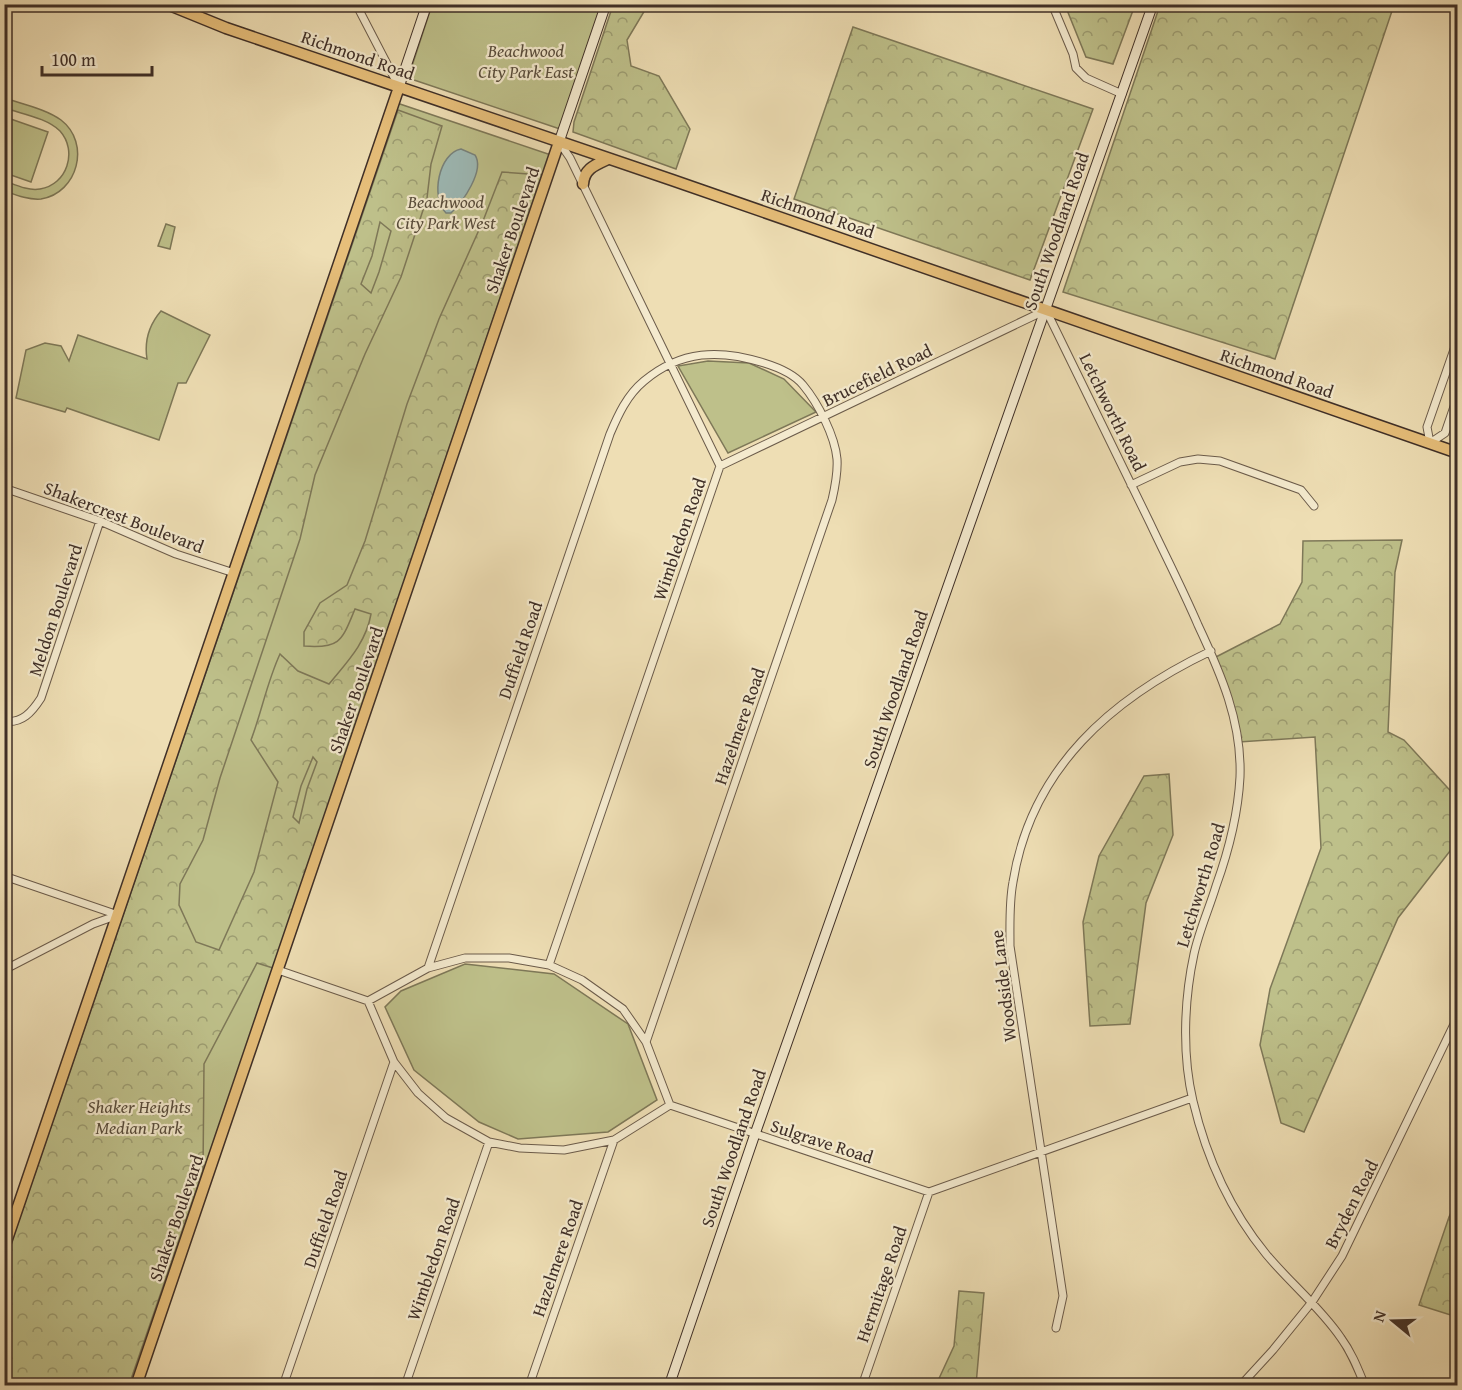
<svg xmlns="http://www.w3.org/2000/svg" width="1462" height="1390" font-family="'Gentium Book Plus',serif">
<defs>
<pattern id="forest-crowns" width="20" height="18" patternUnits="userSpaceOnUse" patternTransform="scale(1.5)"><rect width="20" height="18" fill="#bec08a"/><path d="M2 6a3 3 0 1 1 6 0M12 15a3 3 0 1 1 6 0" fill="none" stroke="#9c9c71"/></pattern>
</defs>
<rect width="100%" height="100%" fill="#eedeb4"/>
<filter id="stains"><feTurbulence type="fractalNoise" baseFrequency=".00333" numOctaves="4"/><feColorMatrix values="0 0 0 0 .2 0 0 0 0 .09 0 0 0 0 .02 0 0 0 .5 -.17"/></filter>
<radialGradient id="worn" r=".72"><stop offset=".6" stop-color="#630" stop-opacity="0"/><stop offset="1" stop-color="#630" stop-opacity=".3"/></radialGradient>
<!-- green -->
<path fill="#bec08a" stroke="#7e7858" stroke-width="1.5" d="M432,5H604L560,129L408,78Z
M5,98C22,104 46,109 61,120C91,143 78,193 41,199C28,200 16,195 5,191V181C16,185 28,191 40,189C67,185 78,151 60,131C47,118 22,114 5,108Z
M394,102L551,155L136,1385L5,1386V1248Z
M5,117L48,132L31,182L5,173Z
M166,224L175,227L170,249L158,246Z
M161,311L210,335L186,383H178L159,440L67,408L65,412L16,398L26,350L45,343L61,346L69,361L78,335L147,359C144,340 149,325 161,311Z
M708,361L749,363L784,379L816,412L728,453L678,366Z
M465,964L554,974L628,1024L657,1100L608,1132L518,1139L479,1122L414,1070L385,1007L401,991Z"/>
<!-- forest -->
<path fill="url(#forest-crowns)" stroke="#7e7858" stroke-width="1.5" fill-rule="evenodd" d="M613,5H648L627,40L631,66L659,76L690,129L676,169L573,132L574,122Z
M1065,5H1135L1113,64L1086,57Z
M1160,5H1394L1275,359L1063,292Z
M853,27L1093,109L1030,280L794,199Z
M398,110L442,126L431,164L427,198L401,277L365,354L315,475L300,539L220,778L203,840L180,884L179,905L196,942L219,950L254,872L278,782L251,740C262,711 267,682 280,654L298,671L329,684C347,662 366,643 371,614L355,609C342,640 341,649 304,646V632L320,603L347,585L365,541L407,404L439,319L483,221L502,172L542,175L273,968L257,963L204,1064L203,1171L129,1385L30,1386L7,1378L5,1381V1261ZM380,222L391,231L379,272L371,293L361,284L372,256ZM313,757L317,762L307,789L299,823L293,817L301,786Z
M1402,540L1395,572L1388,732L1404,740L1457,798V842L1398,918L1304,1132L1281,1123L1260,1045L1270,989L1321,848L1315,737L1239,742L1214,658L1280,624L1302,582L1303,541Z
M1169,774L1173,835L1146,903L1130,1024L1090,1026L1083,922L1099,856L1144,776Z
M1457,1199L1458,1317H1457L1419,1305L1449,1217Z
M959,1291L984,1293L976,1385H936L954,1346Z"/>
<!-- water -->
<path fill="#9dbab7" stroke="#77827d" stroke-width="1.5" d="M461,149L475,155C485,170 463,202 451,213H446C430,197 439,153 461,149Z"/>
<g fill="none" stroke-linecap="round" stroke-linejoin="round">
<defs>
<path id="street" d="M356,4L398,85
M1052,4L1073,54L1076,68L1086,78L1122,94
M1458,338L1427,427L1430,443L1445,433L1458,395
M720,466L1046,310C1081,381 1115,452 1150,523C1166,557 1183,590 1198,625C1221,674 1242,722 1240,777C1238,815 1229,850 1216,886C1209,909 1199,931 1194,954C1184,1000 1182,1055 1193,1101C1206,1156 1230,1210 1266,1254C1290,1283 1320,1307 1341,1338C1352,1353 1358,1369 1365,1386
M1131,485L1180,462L1198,459L1220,461L1301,490L1314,506
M4,488L100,521L176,554L234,573
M4,721C22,724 32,712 41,698L100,521
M4,876L118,915
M549,965L720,466L570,158L559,142
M428,968L610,434C618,415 627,395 644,381C681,350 720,349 764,363C777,367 794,374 803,385C818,403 835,436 837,459C838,473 835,487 832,500L646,1042
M4,970L93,924L118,915
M278,970L368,1001L428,968L465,958H509L549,965L582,980L623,1009L646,1042L670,1105
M368,1001L394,1062L418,1093L446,1118L489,1142L520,1148L564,1150L614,1140L670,1105
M670,1105L929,1192L1192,1098
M1056,1328L1063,1296L1010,946C1010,925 1009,903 1013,882C1031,768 1112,698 1211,651
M283,1386L394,1062
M405,1386L489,1142
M529,1386L614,1140
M862,1386L929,1192
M1240,1386L1273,1350L1312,1302L1342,1256L1458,1016"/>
<path id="secondary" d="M399,87L427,4
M559,142L606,4
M669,1386L755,1134L1153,4"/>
<path id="primary" d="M167,4L226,28L672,180L1458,453
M583,184C584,169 595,165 608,159
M4,1248L399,87
M136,1386L559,142"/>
</defs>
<!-- street casing -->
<use href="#street" stroke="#6b5b4a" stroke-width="9"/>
<!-- secondary casing -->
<use href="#secondary" stroke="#3f2f27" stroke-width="11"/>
<!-- primary casing -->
<use href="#primary" stroke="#3f2f27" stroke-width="13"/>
<!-- street -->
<use href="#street" stroke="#f4eace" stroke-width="7"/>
<!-- secondary -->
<use href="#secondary" stroke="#f4eace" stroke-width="9"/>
<!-- primary -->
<use href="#primary" stroke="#e7bf7a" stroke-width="10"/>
</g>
<g text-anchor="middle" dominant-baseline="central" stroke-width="4.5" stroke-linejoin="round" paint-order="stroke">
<!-- park labels -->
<g font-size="18" font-style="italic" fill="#584c3b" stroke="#f4eace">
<text x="526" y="50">Beachwood<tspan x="526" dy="21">City Park East</tspan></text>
<text x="446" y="201">Beachwood<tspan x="446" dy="21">City Park West</tspan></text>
<text x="139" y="1106">Shaker Heights<tspan x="139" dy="21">Median Park</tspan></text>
</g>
<!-- street labels -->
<g font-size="18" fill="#3f2f27" stroke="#f4eace">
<text transform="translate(358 55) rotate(19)">Richmond Road</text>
<text transform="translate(818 213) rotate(19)">Richmond Road</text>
<text transform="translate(512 230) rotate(-71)">Shaker Boulevard</text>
<text transform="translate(1056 231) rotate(-71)">South Woodland Road</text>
<text transform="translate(1277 373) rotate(19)">Richmond Road</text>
<text transform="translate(877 375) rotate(-26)">Brucefield Road</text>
<text transform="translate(1113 412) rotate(64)">Letchworth Road</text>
<text transform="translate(124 517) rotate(21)">Shakercrest Boulevard</text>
<text transform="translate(679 539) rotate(-71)">Wimbledon Road</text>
<text transform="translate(55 610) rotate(-72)">Meldon Boulevard</text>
<text transform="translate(520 650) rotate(-71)">Duffield Road</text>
<text transform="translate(895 689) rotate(-71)">South Woodland Road</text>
<text transform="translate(356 690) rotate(-71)">Shaker Boulevard</text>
<text transform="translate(739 726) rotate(-71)">Hazelmere Road</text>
<text transform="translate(1200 885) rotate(-73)">Letchworth Road</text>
<text transform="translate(1003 986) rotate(-97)">Woodside Lane</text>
<text transform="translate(822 1141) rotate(18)">Sulgrave Road</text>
<text transform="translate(733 1148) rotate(-71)">South Woodland Road</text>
<text transform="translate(1351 1204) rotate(-63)">Bryden Road</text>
<text transform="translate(176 1218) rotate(-71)">Shaker Boulevard</text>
<text transform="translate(325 1219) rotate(-71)">Duffield Road</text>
<text transform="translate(557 1258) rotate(-71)">Hazelmere Road</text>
<text transform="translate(433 1259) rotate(-71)">Wimbledon Road</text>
<text transform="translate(881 1284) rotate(-71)">Hermitage Road</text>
</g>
</g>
<!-- margin -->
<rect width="1462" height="1390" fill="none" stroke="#eedeb4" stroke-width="24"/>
<rect x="6" y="6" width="1450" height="1378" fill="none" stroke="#3f2f27" stroke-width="3"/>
<rect x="12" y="12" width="1438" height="1366" fill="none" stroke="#3f2f27" stroke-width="1.5"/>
<!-- north arrow -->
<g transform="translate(1393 1321) rotate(289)" stroke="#f4eace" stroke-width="4.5" paint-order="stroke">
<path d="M0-4.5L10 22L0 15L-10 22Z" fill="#3f2f27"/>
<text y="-9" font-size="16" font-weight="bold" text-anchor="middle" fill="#3f2f27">N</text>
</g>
<!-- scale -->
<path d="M42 66v9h110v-9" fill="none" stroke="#3f2f27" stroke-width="3"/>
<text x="51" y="66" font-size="18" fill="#3f2f27" stroke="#f4eace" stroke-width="4.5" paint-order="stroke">100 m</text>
<rect width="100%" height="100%" filter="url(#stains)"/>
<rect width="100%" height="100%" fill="url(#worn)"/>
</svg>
